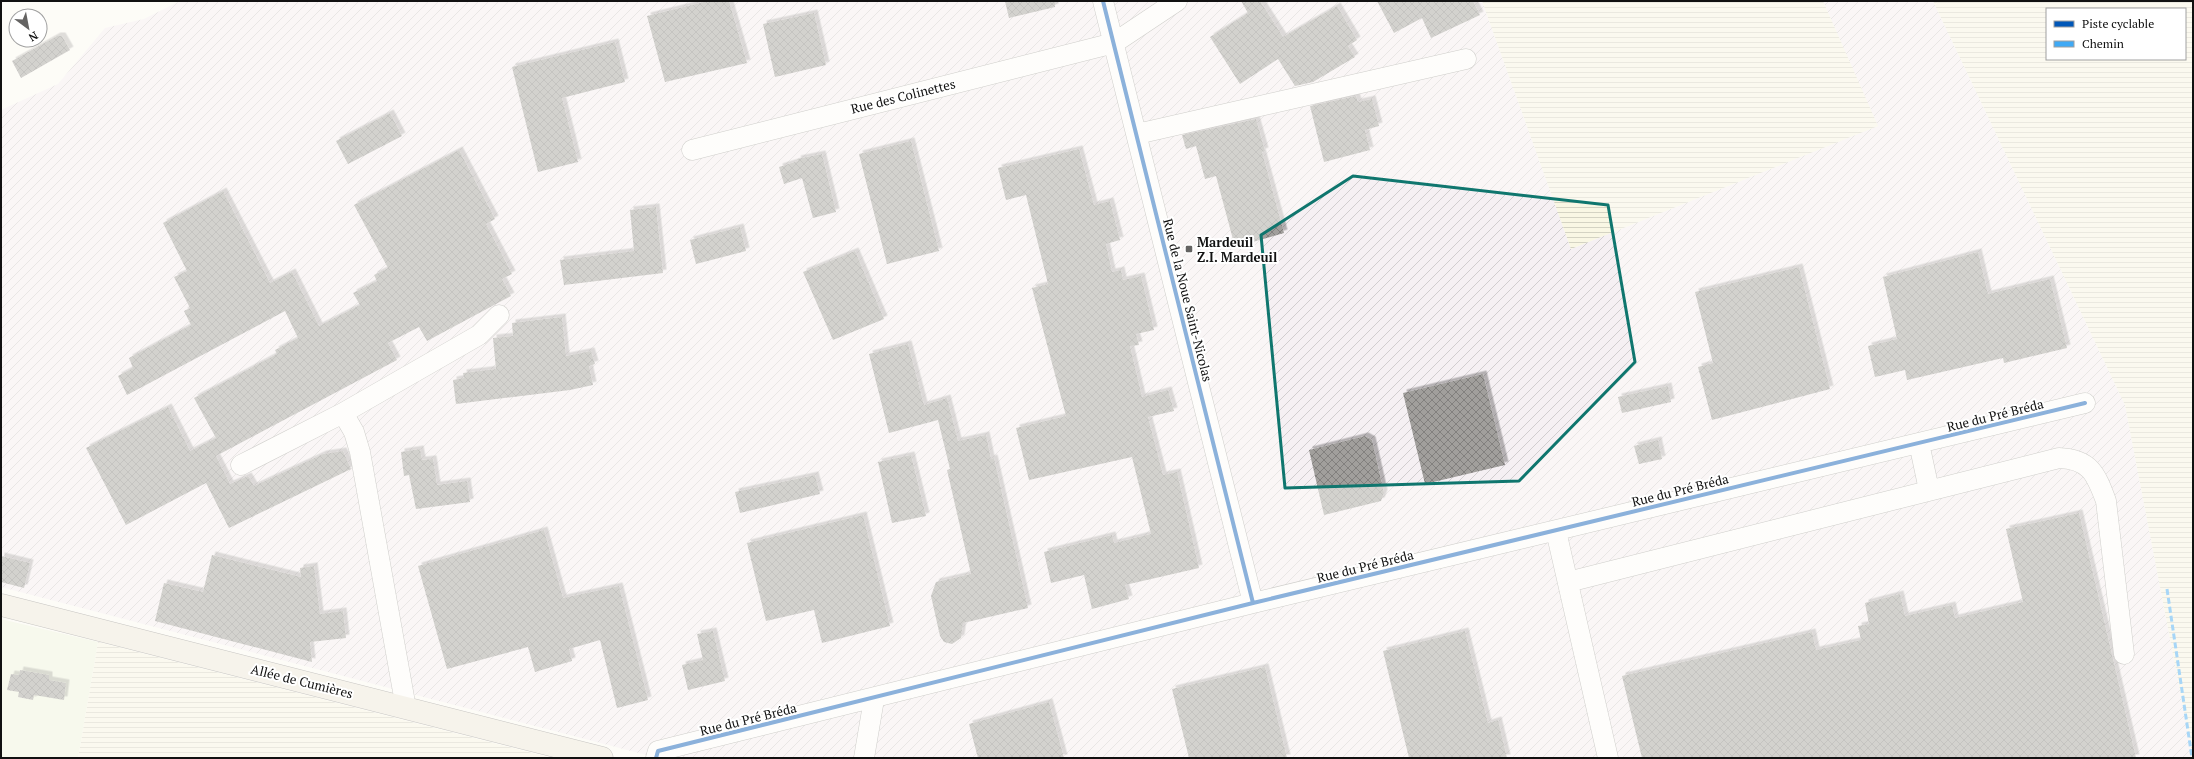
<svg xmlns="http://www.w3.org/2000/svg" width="2194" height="759" font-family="'PT Serif',serif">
<defs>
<pattern id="industrial-furrows" width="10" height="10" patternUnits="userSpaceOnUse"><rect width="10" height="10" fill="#f5f0f3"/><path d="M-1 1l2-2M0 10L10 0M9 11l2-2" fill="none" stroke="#d1cdcf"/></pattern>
<pattern id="farmland-rules" width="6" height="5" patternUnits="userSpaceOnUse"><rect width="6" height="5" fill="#f9f7e4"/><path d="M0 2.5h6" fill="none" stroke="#d4d3c3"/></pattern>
<pattern id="building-cross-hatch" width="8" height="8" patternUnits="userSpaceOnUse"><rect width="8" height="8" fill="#a19f9c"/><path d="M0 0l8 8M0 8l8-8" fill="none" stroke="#82807e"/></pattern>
<filter id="shadow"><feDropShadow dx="3.5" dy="-3.5" stdDeviation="0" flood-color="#0004"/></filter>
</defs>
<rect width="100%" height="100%" fill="#fdfcf7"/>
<!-- industrial -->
<path fill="url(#industrial-furrows)" d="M180,1H1482L1571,249L1877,126L1823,1H1933L2125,405L2193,758H658L1,587V110L58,84L105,28L144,19Z"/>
<!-- farmland -->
<path fill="url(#farmland-rules)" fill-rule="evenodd" d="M1482,1H1823L1878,126L1571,249Z
M1933,1H2193V758L2125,405ZM2047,9H2185V59H2047Z
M98,642L552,758H78Z"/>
<!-- pitch -->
<path fill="#f0f6e1" d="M1,619L98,642L78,758H1Z"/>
<!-- building -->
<path fill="url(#building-cross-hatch)" filter="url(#shadow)" d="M708,1H729L747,63L665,82L647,16Z
M1005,1H1055V7L1009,18Z
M1241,1H1260L1283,37L1337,6L1357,40L1348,46L1355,57L1313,82L1295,86L1278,59L1240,84L1210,37L1248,13Z
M1377,1H1473L1480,15L1431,38L1422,18L1394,33Z
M814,13L826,65L775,77L763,24Z
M57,36H62L70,50L21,78L12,61Z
M615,42L625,82L562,98L578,162L538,172L512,67Z
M1356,96L1358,102L1372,99L1379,126L1365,130L1370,150L1324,162L1310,106Z
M390,113L402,136L348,164L336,141Z
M1256,119L1265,151L1262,152L1284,233L1235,247L1216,176L1205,179L1196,146L1186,149L1182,135Z
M911,141L939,251L887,264L859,154Z
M1079,149L1094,205L1110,201L1120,240L1106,244L1112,272L1121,270L1123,280L1141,276L1154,330L1136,334L1139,345L1130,346L1142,397L1168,390L1174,411L1148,417L1163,475L1177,472L1199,568L1125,585L1129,599L1092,609L1084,575L1051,583L1044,552L1112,535L1114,543L1151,534L1132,457L1029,480L1016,428L1066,416L1032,288L1048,284L1026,195L1006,200L998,168Z
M459,150L495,219L486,224L512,274L502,279L511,296L427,341L419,327L388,343L397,360L216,456L230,484L248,476L254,486L323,454L343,451L351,469L229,528L206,483L126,525L86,448L168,407L190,451L216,438L194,398L277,354L275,350L298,338L285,311L127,395L118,376L133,368L129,358L191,325L184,311L190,308L174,277L187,271L163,223L223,191L270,283L292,272L319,326L360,305L353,293L377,281L374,275L388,268L354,205Z
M822,154L836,212L813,218L802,178L784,184L779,167L798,161L797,159Z
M656,207L663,273L564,285L560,260L634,251L630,210Z
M740,227L746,251L696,264L690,240Z
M855,251L884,319L833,340L803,272Z
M1978,252L1988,294L2050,279L2067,348L2004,363L2003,358L1907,380L1905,370L1875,377L1868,346L1897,339L1883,277Z
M1799,267L1830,389L1712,420L1698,367L1713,363L1695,292Z
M562,317L566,356L591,351L595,364L589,366L593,385L570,390L456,404L453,380L464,378L463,373L496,369L493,338L513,336L512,323Z
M908,344L924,405L947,398L958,441L986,435L991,459L994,458L1028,608L963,623L961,638L952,644L944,642L940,636L931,596L936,582L971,574L947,470L950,469L938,420L889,433L869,354Z
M1483,374L1505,465L1425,484L1403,393Z
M1668,386L1671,402L1622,413L1618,397Z
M1365,436L1372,440L1384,493L1381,501L1324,515L1309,450Z
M1658,440L1662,459L1639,464L1634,446Z
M420,449L422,460L433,459L437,485L467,481L470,502L416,509L409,475L404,476L401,452Z
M911,455L926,516L892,523L878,462Z
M815,475L820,494L740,513L735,492Z
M2079,513L2136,758H1642L1622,676L1812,632L1816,650L1861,640L1858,626L1869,624L1865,603L1900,594L1905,616L1952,605L1955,618L2023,602L2006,529Z
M863,515L890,626L822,643L814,610L766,621L747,543Z
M544,530L563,598L619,586L648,700L617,708L600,640L569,649L572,661L535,672L528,647L447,669L418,566Z
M212,555L301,577L300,568L314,566L320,614L343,611L346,638L310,642L312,662L155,621L164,583L203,592Z
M1,556L30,563L24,588L1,582Z
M713,631L725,681L688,690L682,665L703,660L697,634Z
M1465,631L1488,723L1498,720L1507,758H1409L1383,651Z
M1265,667L1287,758H1189L1172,689Z
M20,670L49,675V680L66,683L64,700L34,695L33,700L18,697L19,692L7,690L11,674L19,675Z
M1049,702L1064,758H978L969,724Z"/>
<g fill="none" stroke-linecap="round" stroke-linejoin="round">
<defs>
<path id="minor" d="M1103,1L1253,603
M1137,134L1466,59
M692,150L1114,43L1177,1
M343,413L479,335L499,315
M1919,443L1929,490
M241,465L343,413L354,432L360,452L406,708
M1556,531L1608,758
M1568,582L2059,458C2090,459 2096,474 2106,501L2124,654
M656,758L658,751L1253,603L2085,403
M864,758L874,699"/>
<path id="major" d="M1,605L602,758"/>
</defs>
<!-- minor casing -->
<use href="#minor" stroke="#979795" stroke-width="21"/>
<!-- major casing -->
<use href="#major" stroke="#858482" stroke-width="23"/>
<!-- minor -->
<use href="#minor" stroke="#fffffe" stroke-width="20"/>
<!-- major -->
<use href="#major" stroke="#ede9dc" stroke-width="22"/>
<!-- quiet -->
<path stroke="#3fa9f5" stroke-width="3" stroke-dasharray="6 3" stroke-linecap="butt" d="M2167,589L2192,758"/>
<defs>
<path id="cycleway" d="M1103,1L1253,603
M656,758L658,751L1253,603L2085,403"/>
</defs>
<!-- cycleway casing -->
<use href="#cycleway" stroke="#fff" stroke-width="6"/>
<!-- cycleway -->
<use href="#cycleway" stroke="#0057b8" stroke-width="4"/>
</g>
<!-- marked area -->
<path d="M0 0H2194V759H0ZM1353,176L1608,205L1635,362L1519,481L1285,488L1261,235Z" fill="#fdfcf7" fill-opacity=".55" fill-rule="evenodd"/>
<path fill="none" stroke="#0f766e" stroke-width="3" stroke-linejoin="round" d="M1353,176L1608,205L1635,362L1519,481L1285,488L1261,235Z"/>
<!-- markers -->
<rect fill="#646362" stroke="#fff" stroke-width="1.5" x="1185" y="245" width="8" height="8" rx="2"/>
<g text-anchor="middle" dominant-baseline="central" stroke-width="4" stroke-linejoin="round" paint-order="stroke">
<!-- street labels -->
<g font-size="13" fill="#111" stroke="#fff">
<text transform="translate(903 96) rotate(-14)">Rue des Colinettes</text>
<text transform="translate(1188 300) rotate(76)">Rue de la Noue Saint-Nicolas</text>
<text transform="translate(1995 415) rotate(-14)">Rue du Pré Bréda</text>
<text transform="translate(1680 490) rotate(-14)">Rue du Pré Bréda</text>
<text transform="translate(1365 566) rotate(-14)">Rue du Pré Bréda</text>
<text transform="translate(302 681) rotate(14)">Allée de Cumières</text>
<text transform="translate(748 719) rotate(-14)">Rue du Pré Bréda</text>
</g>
<!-- poi labels -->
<g font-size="13" font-weight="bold" fill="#111" stroke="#fff" text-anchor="start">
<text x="1197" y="242">Mardeuil<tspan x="1197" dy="15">Z.I. Mardeuil</tspan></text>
</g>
</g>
<!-- border -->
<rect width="2194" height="759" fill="none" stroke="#111111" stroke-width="4"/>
<!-- legend -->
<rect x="2046" y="8" width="140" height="52" fill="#ffffff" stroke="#a0a0a0"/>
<rect x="2054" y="21" width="20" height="6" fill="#0057b8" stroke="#a0a0a0"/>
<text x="2082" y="28" font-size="12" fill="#111111">Piste cyclable</text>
<rect x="2054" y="41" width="20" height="6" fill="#3fa9f5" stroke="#a0a0a0"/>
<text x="2082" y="48" font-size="12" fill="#111111">Chemin</text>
<!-- north arrow -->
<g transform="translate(28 28) rotate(148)"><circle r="19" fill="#ffffff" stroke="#a0a0a0"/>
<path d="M0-3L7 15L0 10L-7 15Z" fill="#646362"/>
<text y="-6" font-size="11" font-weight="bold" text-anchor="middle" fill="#111111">N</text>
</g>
</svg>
